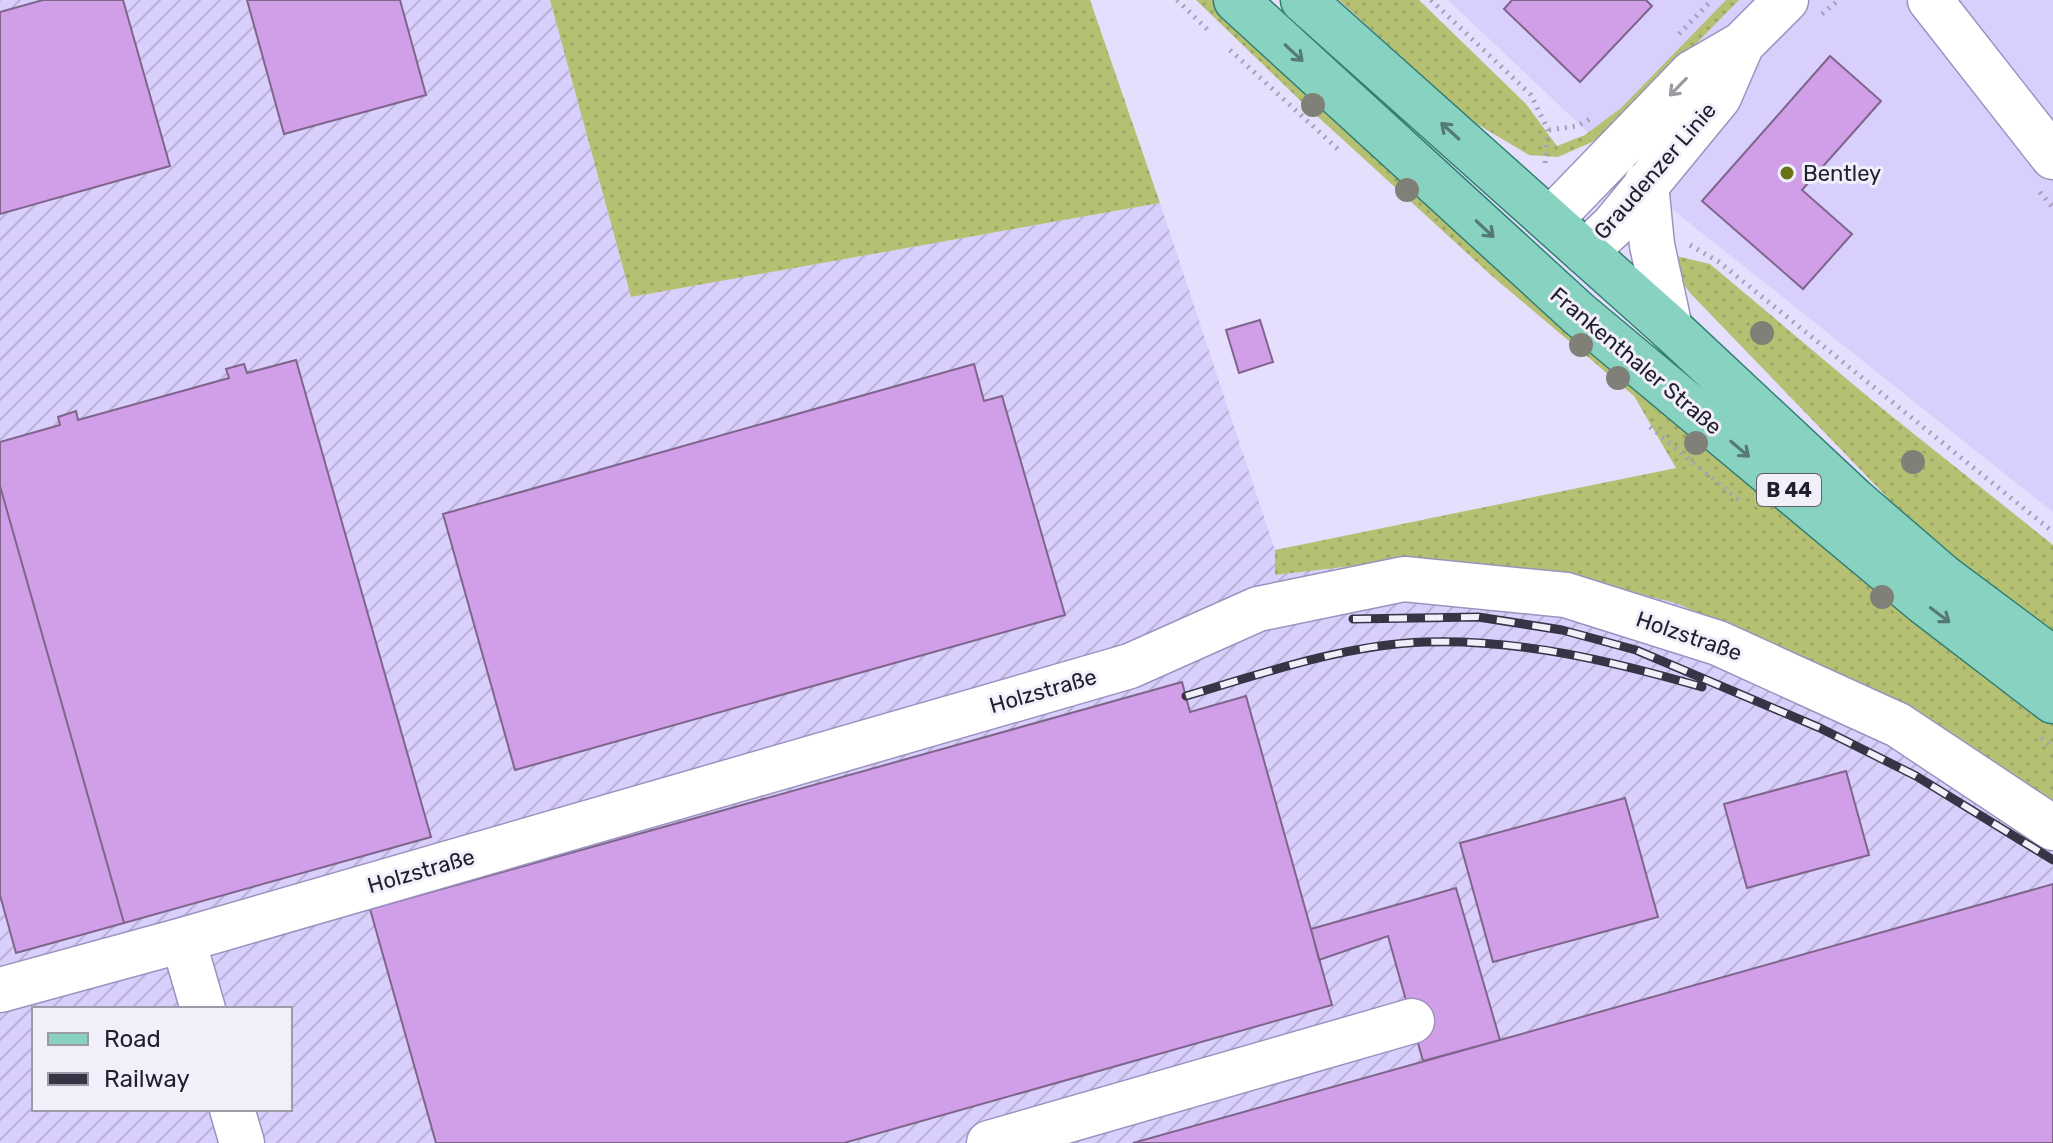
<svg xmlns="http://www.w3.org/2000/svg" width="2053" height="1143" font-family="Rubik,sans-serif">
<defs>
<pattern id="industrial-furrows" width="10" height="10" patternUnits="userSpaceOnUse" patternTransform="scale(2)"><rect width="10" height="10" fill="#d9cffc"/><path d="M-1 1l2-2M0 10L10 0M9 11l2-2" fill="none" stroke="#bab1d8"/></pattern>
<pattern id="grass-dots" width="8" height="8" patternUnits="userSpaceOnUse" patternTransform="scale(2)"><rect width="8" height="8" fill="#b6c073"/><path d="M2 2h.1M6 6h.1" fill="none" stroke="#9ca564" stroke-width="1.8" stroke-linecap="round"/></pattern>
</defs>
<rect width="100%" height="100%" fill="#e5dffd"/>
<!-- built -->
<path fill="#d9cffc" d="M1448,0H2053V512L1653,194Z"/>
<!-- industrial -->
<path fill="url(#industrial-furrows)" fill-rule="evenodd" d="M0,0H550L631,297L1160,203L1275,550L1680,473L2053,773V1143H0ZM34,1009H290V1109H34Z"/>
<!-- grass -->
<path fill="url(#grass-dots)" d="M550,0H1090L1160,203L631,297Z
M1196,0H1214L1345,125L1948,643L2053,724V800L1917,712L1676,603L1557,574L1420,558L1275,575V550L1676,468L1634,396L1492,276L1305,105Z
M1339,0H1419L1526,104L1557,146L1585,135L1621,108L1726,0H1739L1628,113L1592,142L1558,157L1529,155L1472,121Z
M1668,254L1710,264L1879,406L2053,545V636L1911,522L1690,293L1679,278Z"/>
<!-- building -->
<path fill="#d09fe8" stroke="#7f658c" stroke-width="2" d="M43,0H123L170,166L0,214V12Z
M247,0H400L426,95L284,134Z
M1512,0H1646L1652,6L1580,82L1504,9Z
M1830,56L1881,101L1802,190L1852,234L1803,289L1702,201Z
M1260,320L1273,362L1239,373L1226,330Z
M296,360L431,837L124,923L0,486V442L60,425L58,417L76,411L78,420L229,378L226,369L244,364L247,373Z
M974,364L984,401L1002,396L1065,615L515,770L443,514Z
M0,486L124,923L16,953L0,895Z
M1182,682L1190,712L1246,696L1332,1005L844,1143H436L370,909Z
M1846,771L1869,855L1747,888L1724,804Z
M1625,798L1658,917L1493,962L1460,843Z
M2053,884V1143H1133L1500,1040Z
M1456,888L1500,1040L1423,1061L1388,936L1319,960L1311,929Z"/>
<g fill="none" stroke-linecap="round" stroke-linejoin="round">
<defs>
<path id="minor" d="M1930,0L2053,157
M1646,184L1652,245L1670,328
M1550,220L1692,73L1742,44L1786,0
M1585,252L1613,226L1719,97L1742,44
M183,940L203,1009
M0,990L183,940L1130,666L1258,609L1404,579L1566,595L1718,643L1898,725L2053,828
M232,1109L242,1143
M989,1143L1412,1021"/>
<path id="major" d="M1236,0L1579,314L1924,602L2053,701
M1303,0L1670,328L1854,500L1942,576L2053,659"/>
</defs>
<!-- minor casing -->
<use href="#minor" stroke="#9c92bf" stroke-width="47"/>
<!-- major casing -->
<use href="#major" stroke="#318073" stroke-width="47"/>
<!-- path -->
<path stroke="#a5a0ba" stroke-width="5" stroke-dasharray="2 6" stroke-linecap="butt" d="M1177,0L1208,30
M1431,0L1531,95L1548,130L1545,164
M1822,14L1839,0
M1679,34L1712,0
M1230,50L1341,152
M1549,130L1577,126L1592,118
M2040,192L2053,208
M1690,245L1719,262L2053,532
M1650,427L1741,502
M2041,738L2053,747"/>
<!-- minor -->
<use href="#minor" stroke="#fff" stroke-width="44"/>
<!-- major -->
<use href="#major" stroke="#88d2c1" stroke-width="44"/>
<defs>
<path id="rail" d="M1353,619L1478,617L1562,630L1636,650L1820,728L1916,776L2053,860
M1186,696C1260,674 1348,644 1425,642C1520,639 1612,661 1702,687"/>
</defs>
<!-- rail casing -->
<use href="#rail" stroke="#383446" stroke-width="9"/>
<!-- rail -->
<use href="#rail" stroke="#f1eff9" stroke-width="6" stroke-dasharray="18" stroke-linecap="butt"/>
</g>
<!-- trees -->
<g fill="#818078">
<circle cx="1313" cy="105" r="12"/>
<circle cx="1407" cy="190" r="12"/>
<circle cx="1762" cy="333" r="12"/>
<circle cx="1581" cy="345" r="12"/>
<circle cx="1618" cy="378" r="12"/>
<circle cx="1696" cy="443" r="12"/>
<circle cx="1913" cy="462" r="12"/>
<circle cx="1882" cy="597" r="12"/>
</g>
<!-- one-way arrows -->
<defs><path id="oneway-shaft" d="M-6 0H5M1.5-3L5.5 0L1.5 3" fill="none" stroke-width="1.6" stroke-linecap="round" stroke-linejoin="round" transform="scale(2)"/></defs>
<g stroke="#557878">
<use href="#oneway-shaft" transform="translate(1294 53) rotate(43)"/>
<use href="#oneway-shaft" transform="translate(1450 131) rotate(-138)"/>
<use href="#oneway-shaft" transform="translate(1485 229) rotate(43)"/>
<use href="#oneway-shaft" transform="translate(1740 449) rotate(40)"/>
<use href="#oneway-shaft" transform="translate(1940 615) rotate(37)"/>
</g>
<use stroke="#9c9aa1" href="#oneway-shaft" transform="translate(1678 87) rotate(134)"/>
<!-- markers -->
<circle fill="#697119" stroke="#f1eff9" stroke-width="3" cx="1787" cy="173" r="8"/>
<g text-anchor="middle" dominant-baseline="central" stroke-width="6" stroke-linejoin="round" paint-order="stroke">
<!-- shield labels -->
<rect fill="#f1eff9" stroke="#605d6c" stroke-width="2" x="1757" y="474" width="64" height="32" rx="6"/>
<g font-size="20" font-weight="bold" fill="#221e2f">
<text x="1789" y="490">B 44</text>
</g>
<!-- street labels -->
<g font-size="22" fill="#221e2f" stroke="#f1eff9">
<text transform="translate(1655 171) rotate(-49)">Graudenzer Linie</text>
<text transform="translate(1636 361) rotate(40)">Frankenthaler Straße</text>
<text transform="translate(1689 636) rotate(19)">Holzstraße</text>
<text transform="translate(1043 691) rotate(-16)">Holzstraße</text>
<text transform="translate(421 871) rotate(-16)">Holzstraße</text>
</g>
<!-- poi labels -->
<g font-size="22" fill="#221e2f" stroke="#f1eff9" text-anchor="start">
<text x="1803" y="173">Bentley</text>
</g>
</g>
<!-- legend -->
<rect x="32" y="1007" width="260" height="104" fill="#f1eff9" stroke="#9e9ba8" stroke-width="2"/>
<rect x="48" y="1033" width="40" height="12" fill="#88d2c1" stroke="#9e9ba8" stroke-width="2"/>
<text x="104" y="1047" font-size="24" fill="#221e2f">Road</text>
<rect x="48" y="1073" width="40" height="12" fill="#383446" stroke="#9e9ba8" stroke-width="2"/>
<text x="104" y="1087" font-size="24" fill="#221e2f">Railway</text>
</svg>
